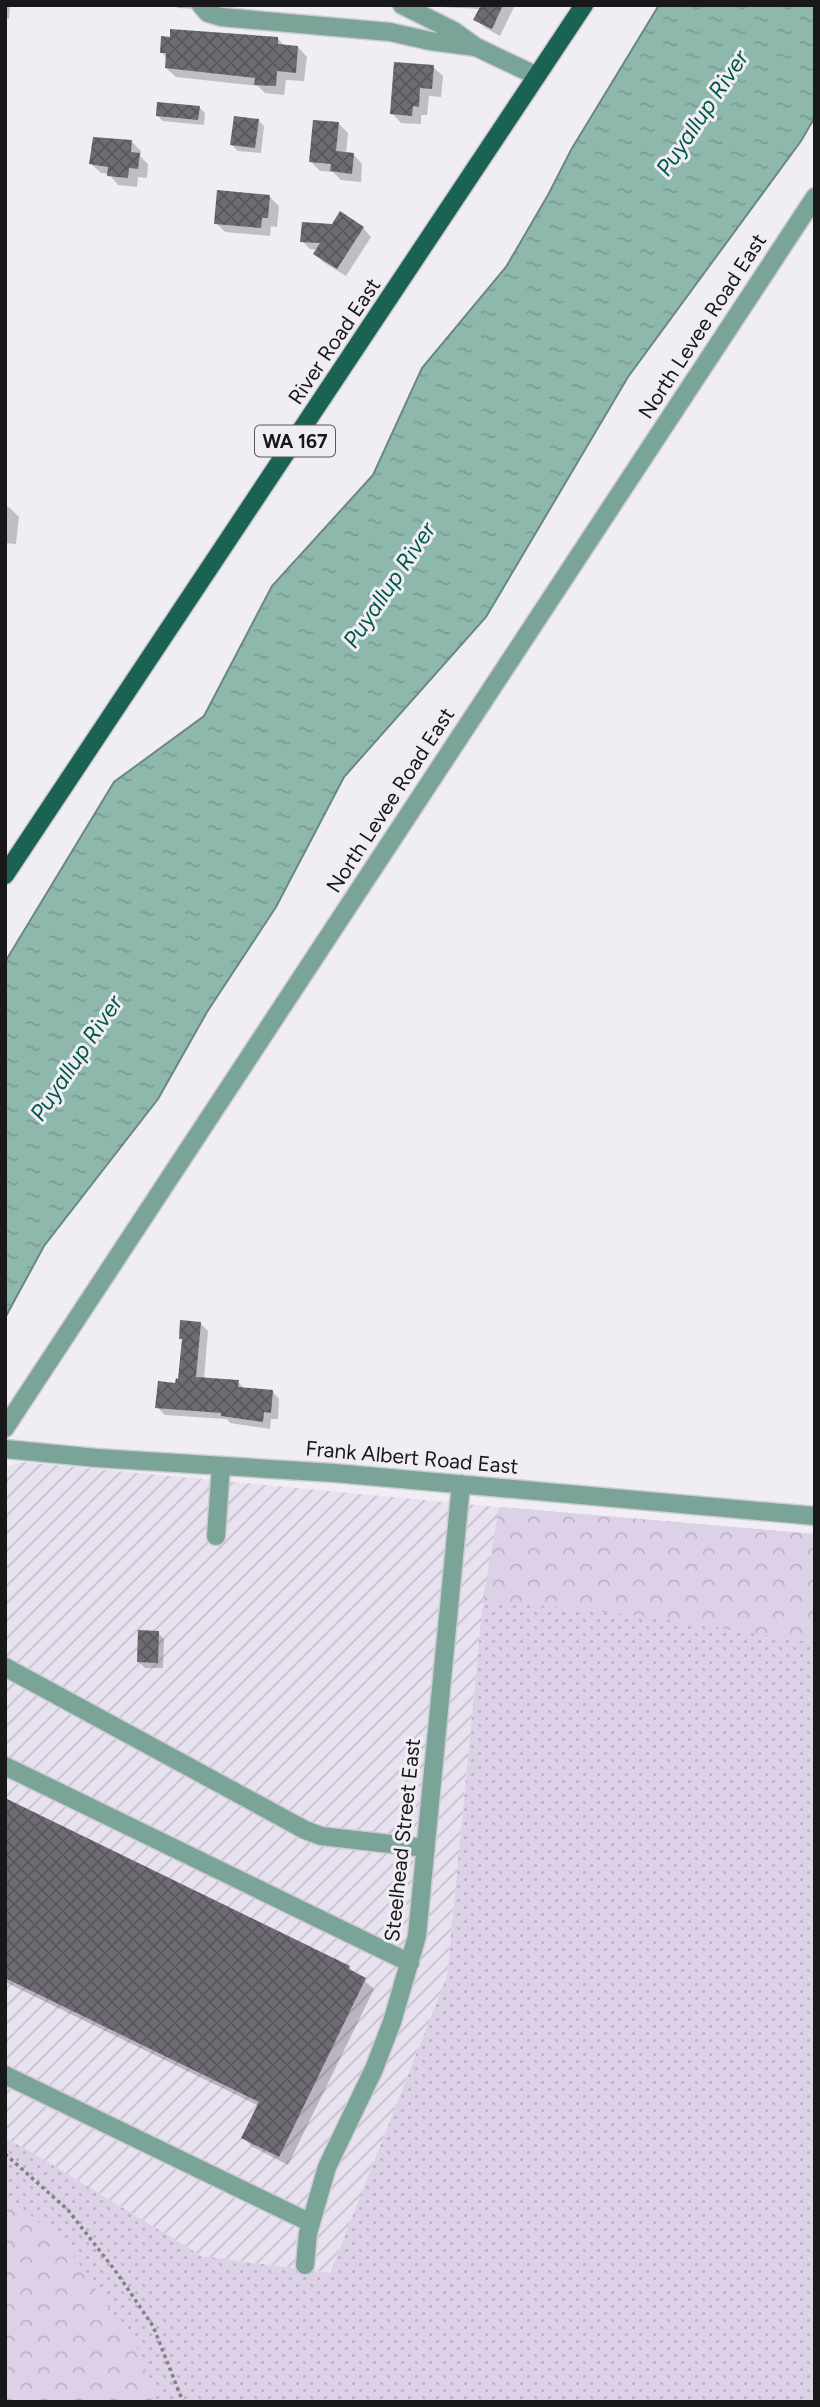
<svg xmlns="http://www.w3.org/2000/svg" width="820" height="2407" font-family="Figtree,sans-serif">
<defs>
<pattern id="industrial-furrows" width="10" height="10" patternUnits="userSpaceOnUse" patternTransform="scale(1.75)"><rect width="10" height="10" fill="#e8e1f0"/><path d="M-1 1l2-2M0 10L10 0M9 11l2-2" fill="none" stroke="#c6c0cd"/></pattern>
<pattern id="grass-dots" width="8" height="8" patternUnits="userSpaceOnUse" patternTransform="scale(1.75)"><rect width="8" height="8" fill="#dcd1e6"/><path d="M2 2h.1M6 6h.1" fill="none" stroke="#bcb3c5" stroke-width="1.8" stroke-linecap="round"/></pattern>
<pattern id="forest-crowns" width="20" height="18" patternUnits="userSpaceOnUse" patternTransform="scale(1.75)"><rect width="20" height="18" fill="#dcd1e6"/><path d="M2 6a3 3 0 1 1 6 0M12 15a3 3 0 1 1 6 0" fill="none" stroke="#bcb3c5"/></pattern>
<pattern id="water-ripples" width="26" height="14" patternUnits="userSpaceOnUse" patternTransform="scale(1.75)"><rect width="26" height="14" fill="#8eb8ac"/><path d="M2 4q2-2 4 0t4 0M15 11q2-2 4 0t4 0" fill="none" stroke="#7a9d93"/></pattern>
<pattern id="building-cross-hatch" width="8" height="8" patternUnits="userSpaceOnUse" patternTransform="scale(1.75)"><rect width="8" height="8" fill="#6e6b72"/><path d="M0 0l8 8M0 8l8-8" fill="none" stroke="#59575d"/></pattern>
</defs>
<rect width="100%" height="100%" fill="#f1edf5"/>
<!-- industrial -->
<path fill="url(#industrial-furrows)" d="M21,1462L499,1507L483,1600L447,1976L330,2273L202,2256L33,2153L5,2138V1468Z"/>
<!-- grass -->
<path fill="url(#grass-dots)" d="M499,1507L815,1534V2402H5V2138L33,2153L202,2256L330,2273L447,1976L483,1600Z"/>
<!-- forest -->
<path fill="url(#forest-crowns)" d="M499,1507L815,1534V1643L651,1617L483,1600Z
M5,2197L15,2202L65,2244L137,2348L157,2402H5Z"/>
<!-- water -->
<path fill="url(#water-ripples)" stroke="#6b8880" stroke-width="2" d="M659,5H815V117L801,141L628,377L486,617L344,777L276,907L207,1012L158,1099L44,1246L5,1318V962L114,782L204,716L272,586L373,475L422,368L506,267L548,195L571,150Z"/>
<!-- shadow -->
<path fill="#0003" d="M5,5H10L9,19L5,18Z
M175,5H196L195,9L178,8Z
M439,5H515L500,36L484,27L476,19L481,9L441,7Z
M278,39L285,46L298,47L307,57L304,81L286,80L284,95L265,93L258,86L176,77L166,68L167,58L161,52Z
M433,67L443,76L441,97L429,96L427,115H421V124L401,123L392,113Z
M199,107L205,113L204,125L163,121L157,115Z
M258,120L264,126L261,153L238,151L232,145Z
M339,124L348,133L346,154H353L362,164L361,182L341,180L333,172L320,171L311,162Z
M132,142L141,151L140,156L148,164L147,178L138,177L137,187L118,185L109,174L101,173L91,164Z
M270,197L279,206L277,227L271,226L270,236L225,232L216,223Z
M363,228L371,237L346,276L323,262L315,254L317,250L310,249L302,241Z
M5,507H9L19,517L16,544L5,543Z
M200,1323L208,1331L204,1379L238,1382L245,1389L272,1391L279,1399L278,1419H271L270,1429L230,1423L227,1419L165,1415L157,1407L180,1380L183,1341L181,1338Z
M158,1633L164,1639L163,1668H145L139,1662Z
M5,1800L349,1968L374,1989L288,2165L253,2147L243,2138L259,2106L5,1982Z"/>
<!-- building -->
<path fill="url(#building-cross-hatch)" d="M481,5H503L492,29L473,20Z
M170,29L278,37V44L298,46L296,73L277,71L276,86L254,85L255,78L165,68L166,53H160L161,36L170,37Z
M394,62L434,65L432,89L420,88L419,107L413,106L412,116L390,114Z
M157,102L200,106L198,120L156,116Z
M234,116L259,119L255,148L230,145Z
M313,120L339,122L336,151L354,153L352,174L330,171L331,164L309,162Z
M93,137L132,140L131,152L140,153L138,169L129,168L128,178L107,176L108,167L89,164Z
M217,190L270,195L268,218H262L261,228L214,224Z
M340,211L364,227L337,269L313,254L320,243L300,242L302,222L332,224Z
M180,1320L201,1322L196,1377L239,1380L238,1387L273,1390L271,1413L264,1412L263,1422L221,1416V1413L155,1408L158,1381L175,1383L176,1378L178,1379L182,1339H179Z
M138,1630L159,1631L158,1663L137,1662Z
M5,1798L350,1966L349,1969L366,1978L279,2157L241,2138L259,2102L5,1978Z"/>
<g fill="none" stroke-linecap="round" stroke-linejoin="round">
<defs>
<path id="minor" d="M201,5L208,13L221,17L390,32L430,41L476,47
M402,5L454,31L476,47L537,76
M5,1428L815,197
M5,1449L97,1458L334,1473L815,1516
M216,1536L221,1466
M5,1667L305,1830L321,1836L425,1848
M5,1766L410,1963
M5,2075L311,2223
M305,2265L308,2233L327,2167L374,2069L392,2022L417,1936L461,1484"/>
<path id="major" d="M5,875L584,5"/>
</defs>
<!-- minor casing -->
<use href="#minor" stroke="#cecbd2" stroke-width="21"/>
<!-- major casing -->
<use href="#major" stroke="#cecbd2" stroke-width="21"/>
<!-- path -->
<path stroke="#838186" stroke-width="3.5" stroke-dasharray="3.5 3.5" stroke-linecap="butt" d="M5,2154L68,2210L117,2273L153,2326L183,2402"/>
<!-- minor -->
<use href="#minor" stroke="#7aa498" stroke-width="18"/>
<!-- major -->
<use href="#major" stroke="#1a6252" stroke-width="18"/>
</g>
<g text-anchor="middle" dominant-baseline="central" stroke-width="6" stroke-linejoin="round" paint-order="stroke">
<!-- shield labels -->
<rect fill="#f1edf5" stroke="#59575b" stroke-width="2" x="255" y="425.5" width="80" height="31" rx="5"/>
<g font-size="19" font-weight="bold" fill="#181719">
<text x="295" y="441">WA 167</text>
</g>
<!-- street labels -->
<g font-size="21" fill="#181719" stroke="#f1edf5">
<text transform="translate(702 326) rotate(-57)">North Levee Road East</text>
<text transform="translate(334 341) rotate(-56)">River Road East</text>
<text transform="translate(390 800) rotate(-57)">North Levee Road East</text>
<text transform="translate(412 1457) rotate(5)">Frank Albert Road East</text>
<text transform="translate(402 1840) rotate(-84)">Steelhead Street East</text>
</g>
<!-- water labels -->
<g font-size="23" font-style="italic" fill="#005948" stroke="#f1edf5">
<text transform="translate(702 113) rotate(-56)">Puyallup River</text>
<text transform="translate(389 585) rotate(-56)">Puyallup River</text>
<text transform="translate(76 1058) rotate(-56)">Puyallup River</text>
</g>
</g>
<!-- border -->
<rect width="820" height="2407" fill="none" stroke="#181719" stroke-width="14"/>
</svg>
